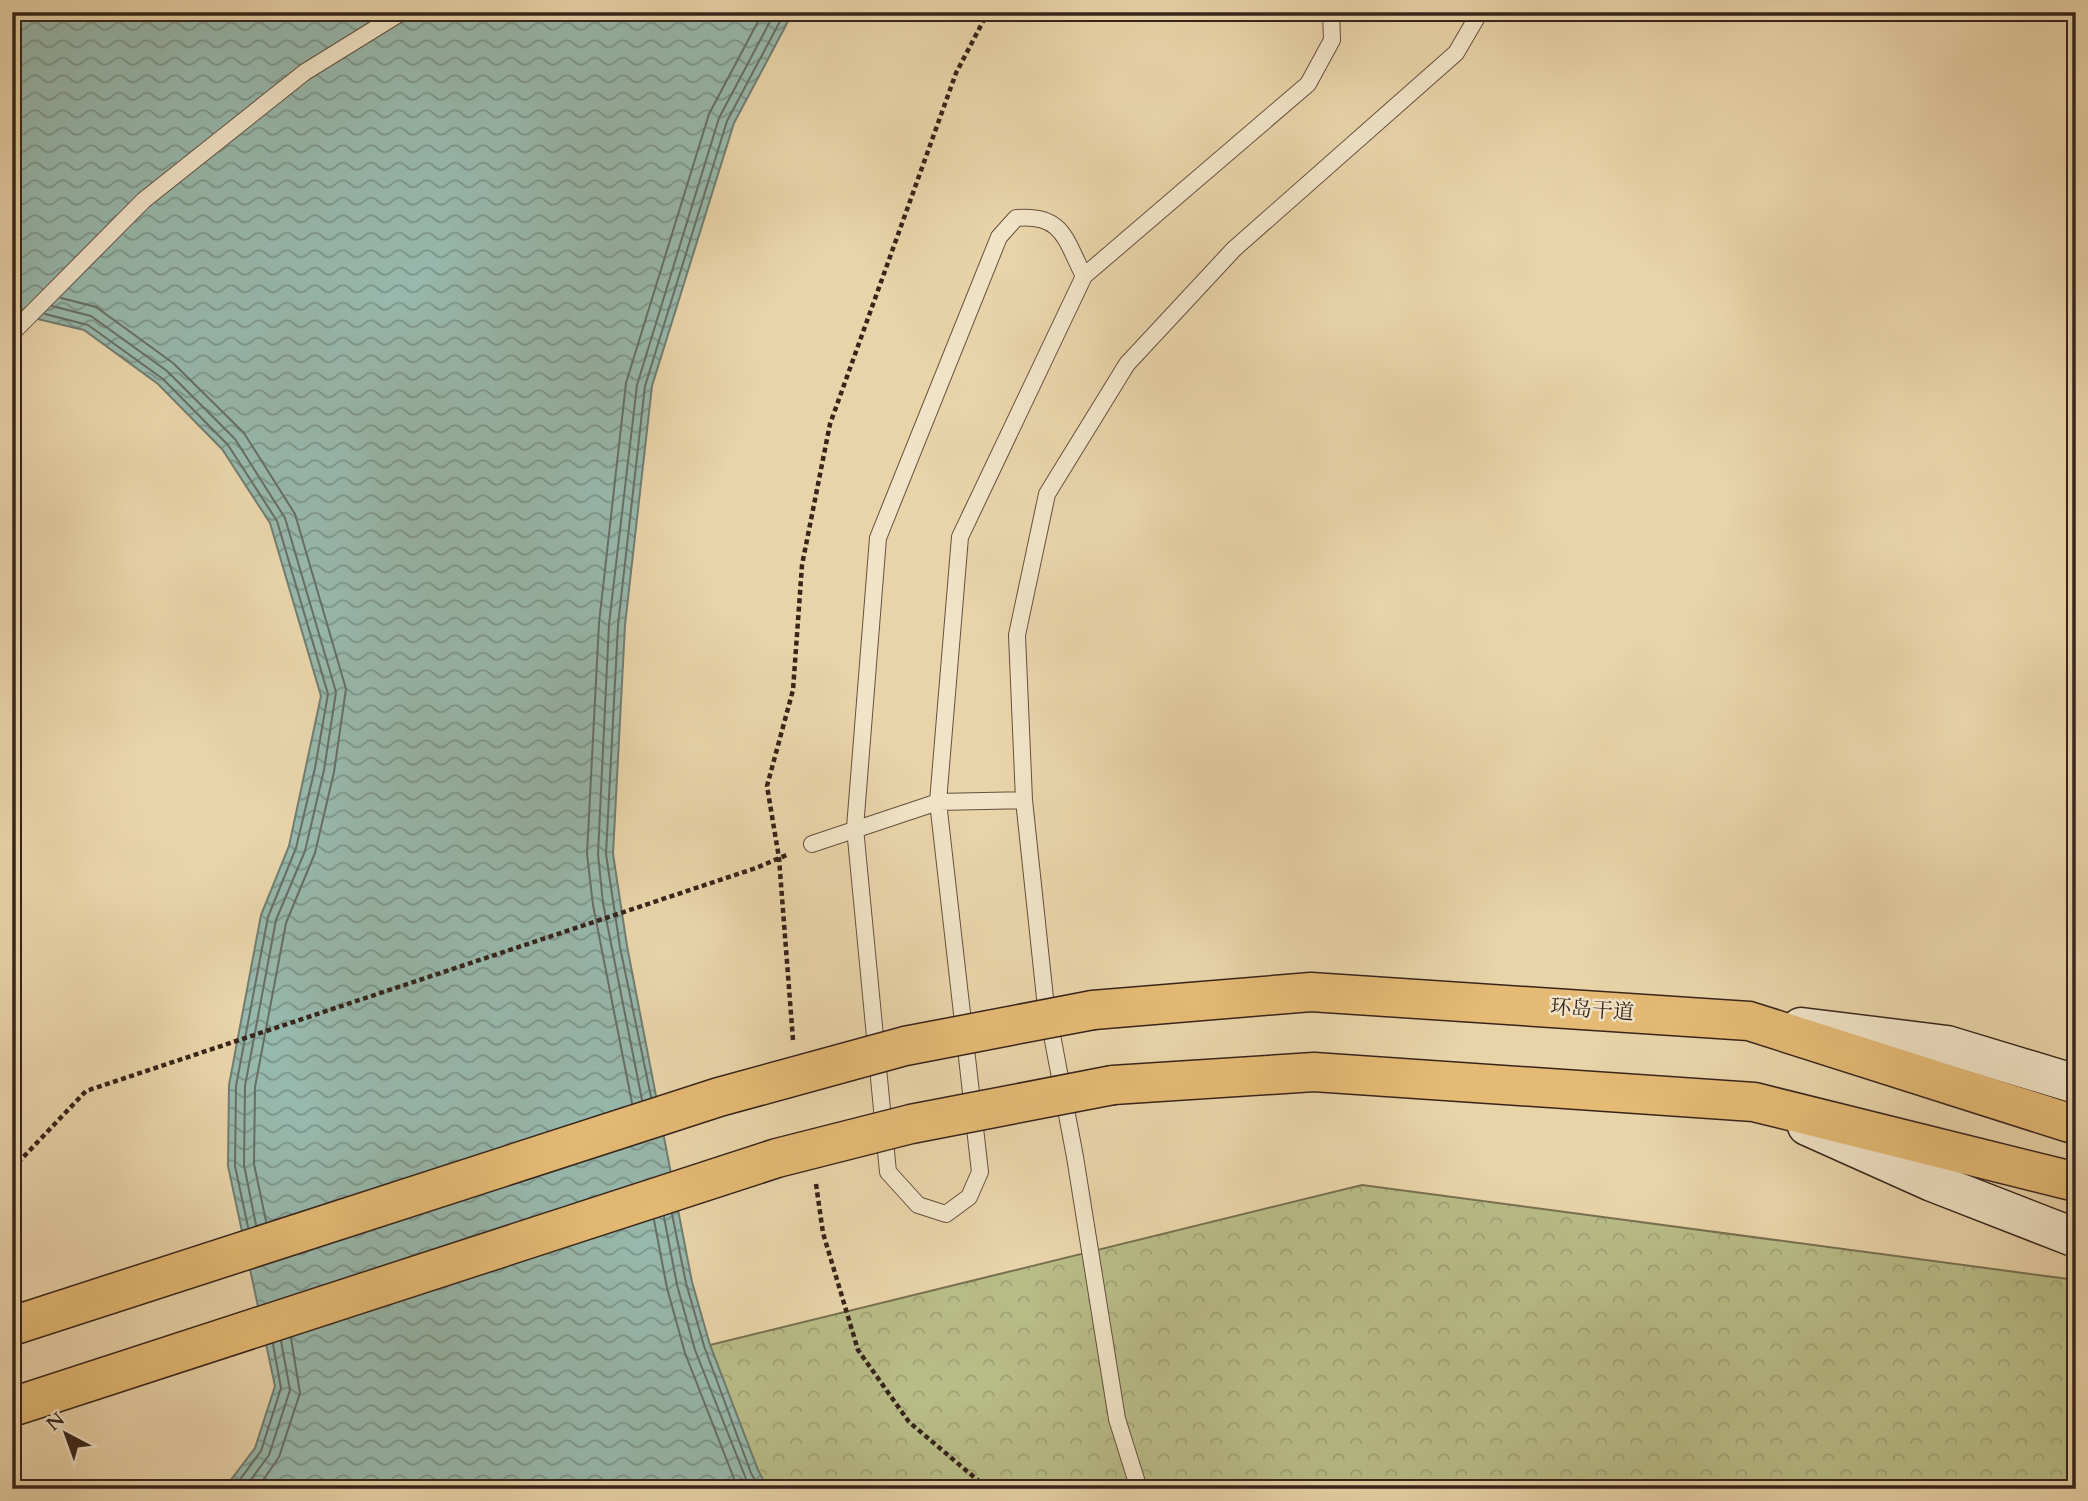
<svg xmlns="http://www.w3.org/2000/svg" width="2088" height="1501" font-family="Cardo,'Noto Serif SC',serif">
<defs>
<pattern id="forest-crowns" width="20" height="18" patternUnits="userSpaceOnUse" patternTransform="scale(1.75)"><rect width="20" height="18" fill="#b8bc87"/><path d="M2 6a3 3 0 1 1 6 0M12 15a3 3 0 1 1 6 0" fill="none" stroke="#9fa174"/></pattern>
<pattern id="water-waves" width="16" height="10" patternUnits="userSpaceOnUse" patternTransform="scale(1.75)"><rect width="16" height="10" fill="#97b8ac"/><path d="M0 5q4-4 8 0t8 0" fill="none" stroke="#7c958b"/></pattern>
</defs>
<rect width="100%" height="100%" fill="#e9d4a9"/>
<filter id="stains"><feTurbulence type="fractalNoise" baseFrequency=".00286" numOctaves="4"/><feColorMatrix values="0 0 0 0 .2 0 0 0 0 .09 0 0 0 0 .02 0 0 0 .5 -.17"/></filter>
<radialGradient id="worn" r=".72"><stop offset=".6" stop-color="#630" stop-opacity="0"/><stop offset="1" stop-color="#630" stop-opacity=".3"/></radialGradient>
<!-- forest -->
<path fill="url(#forest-crowns)" stroke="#787051" stroke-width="2" d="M1362,1185L2076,1280V1489H768L758,1471L710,1345Z"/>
<!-- water -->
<path fill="url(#water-waves)" stroke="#717d72" stroke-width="2" d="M12,12H793L734,123L652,386L625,625L613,854L627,946L692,1282L710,1345L758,1470L768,1489H224L255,1448L275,1386L228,1166L229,1085L261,915L289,846L321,696L270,523L222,449L158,384L84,330L12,313Z"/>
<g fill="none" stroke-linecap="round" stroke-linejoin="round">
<!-- shore -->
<path stroke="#676e64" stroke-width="2" d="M61,298L96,307L173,363L244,433L295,514L346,689L334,772L315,853L286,923L255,1087L254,1164L266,1221
M52,306L91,316L167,371L235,439L285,518L336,692L324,770L305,851L276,920L245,1086L244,1165L256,1225
M45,314L88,325L163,379L228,445L277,521L328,694L315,768L296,848L268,917L236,1086L235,1166L248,1227
M651,1097L620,947L606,854L618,625L645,386L727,121L785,12
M642,1100L603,903L598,854L609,624L637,385L719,118L775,12
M632,1103L593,905L587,854L599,623L626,383L709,114L763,12
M672,1214L686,1283L704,1346L751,1473L760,1489
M664,1217L677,1285L695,1350L750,1489
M654,1220L667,1288L685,1353L738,1489
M233,1489L261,1451L281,1388L273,1344
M244,1489L269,1455L290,1390L281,1341
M257,1489L279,1457L300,1393L291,1338"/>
<defs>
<path id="lane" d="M1084,276C1065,240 1064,214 1016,218L999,237L878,538L855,828L888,1172L918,1205L946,1214L969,1197L980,1172L938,802L960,537L1084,276L1308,84L1332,40L1331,12
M12,333L144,200L305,72L402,12
M812,844L938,802L1024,800
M1139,1489L1117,1419L1075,1157L1045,998L1024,800L1017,635L1047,494L1127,364L1234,249L1456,53L1480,12"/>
<path id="secondary" d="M1801,1027L1947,1045L2076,1084
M1807,1126L1932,1182L2076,1238"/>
<path id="highway" d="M1093,1010L1311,992L1749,1021L2076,1125
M1113,1085L1314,1072L1754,1102L2076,1182"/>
</defs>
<!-- lane casing -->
<use href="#lane" stroke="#64503e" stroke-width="18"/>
<!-- secondary casing -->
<use href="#secondary" stroke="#37241b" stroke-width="41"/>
<!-- highway casing -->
<use href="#highway" stroke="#37241b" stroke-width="41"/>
<!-- path -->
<path stroke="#37241b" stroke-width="4.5" stroke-dasharray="5 3.5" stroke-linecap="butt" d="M793,1040L779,858L767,786L793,690L802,565L830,424L956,73L988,12
M12,1169L86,1091L756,868L789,854
M816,1184L823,1233L858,1350L909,1422L988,1489"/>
<!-- lane -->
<use href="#lane" stroke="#f1e3c7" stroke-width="16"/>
<!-- secondary -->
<use href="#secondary" stroke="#f1e3c7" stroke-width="38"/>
<!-- highway -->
<use href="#highway" stroke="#e4ba74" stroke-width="38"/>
<defs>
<path id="highway-bridge" d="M12,1326L719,1097L905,1046L1093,1010
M12,1407L777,1158L911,1124L1113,1085"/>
</defs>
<!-- highway-bridge casing -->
<use href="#highway-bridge" stroke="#37241b" stroke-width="41" stroke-linecap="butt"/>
<!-- highway-bridge -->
<use href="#highway-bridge" stroke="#e4ba74" stroke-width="38"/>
</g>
<g text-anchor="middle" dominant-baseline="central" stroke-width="5" stroke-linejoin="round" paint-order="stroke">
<!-- street labels -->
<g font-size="21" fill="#37241b" stroke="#f1e3c7">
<text transform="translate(1592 1010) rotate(4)">环岛干道</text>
</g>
</g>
<!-- margin -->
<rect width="2088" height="1501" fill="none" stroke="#e9d4a9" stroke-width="42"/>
<rect x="14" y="14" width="2060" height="1473" fill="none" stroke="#37241b" stroke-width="3.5"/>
<rect x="21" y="21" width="2046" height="1459" fill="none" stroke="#37241b" stroke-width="2"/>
<!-- north arrow -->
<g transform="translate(66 1434) rotate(319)" stroke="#f1e3c7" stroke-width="5" paint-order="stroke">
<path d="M0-5L12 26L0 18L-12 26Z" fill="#37241b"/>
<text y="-10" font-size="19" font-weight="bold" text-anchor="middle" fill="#37241b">N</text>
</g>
<rect width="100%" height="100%" filter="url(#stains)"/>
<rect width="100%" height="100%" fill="url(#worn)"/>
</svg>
